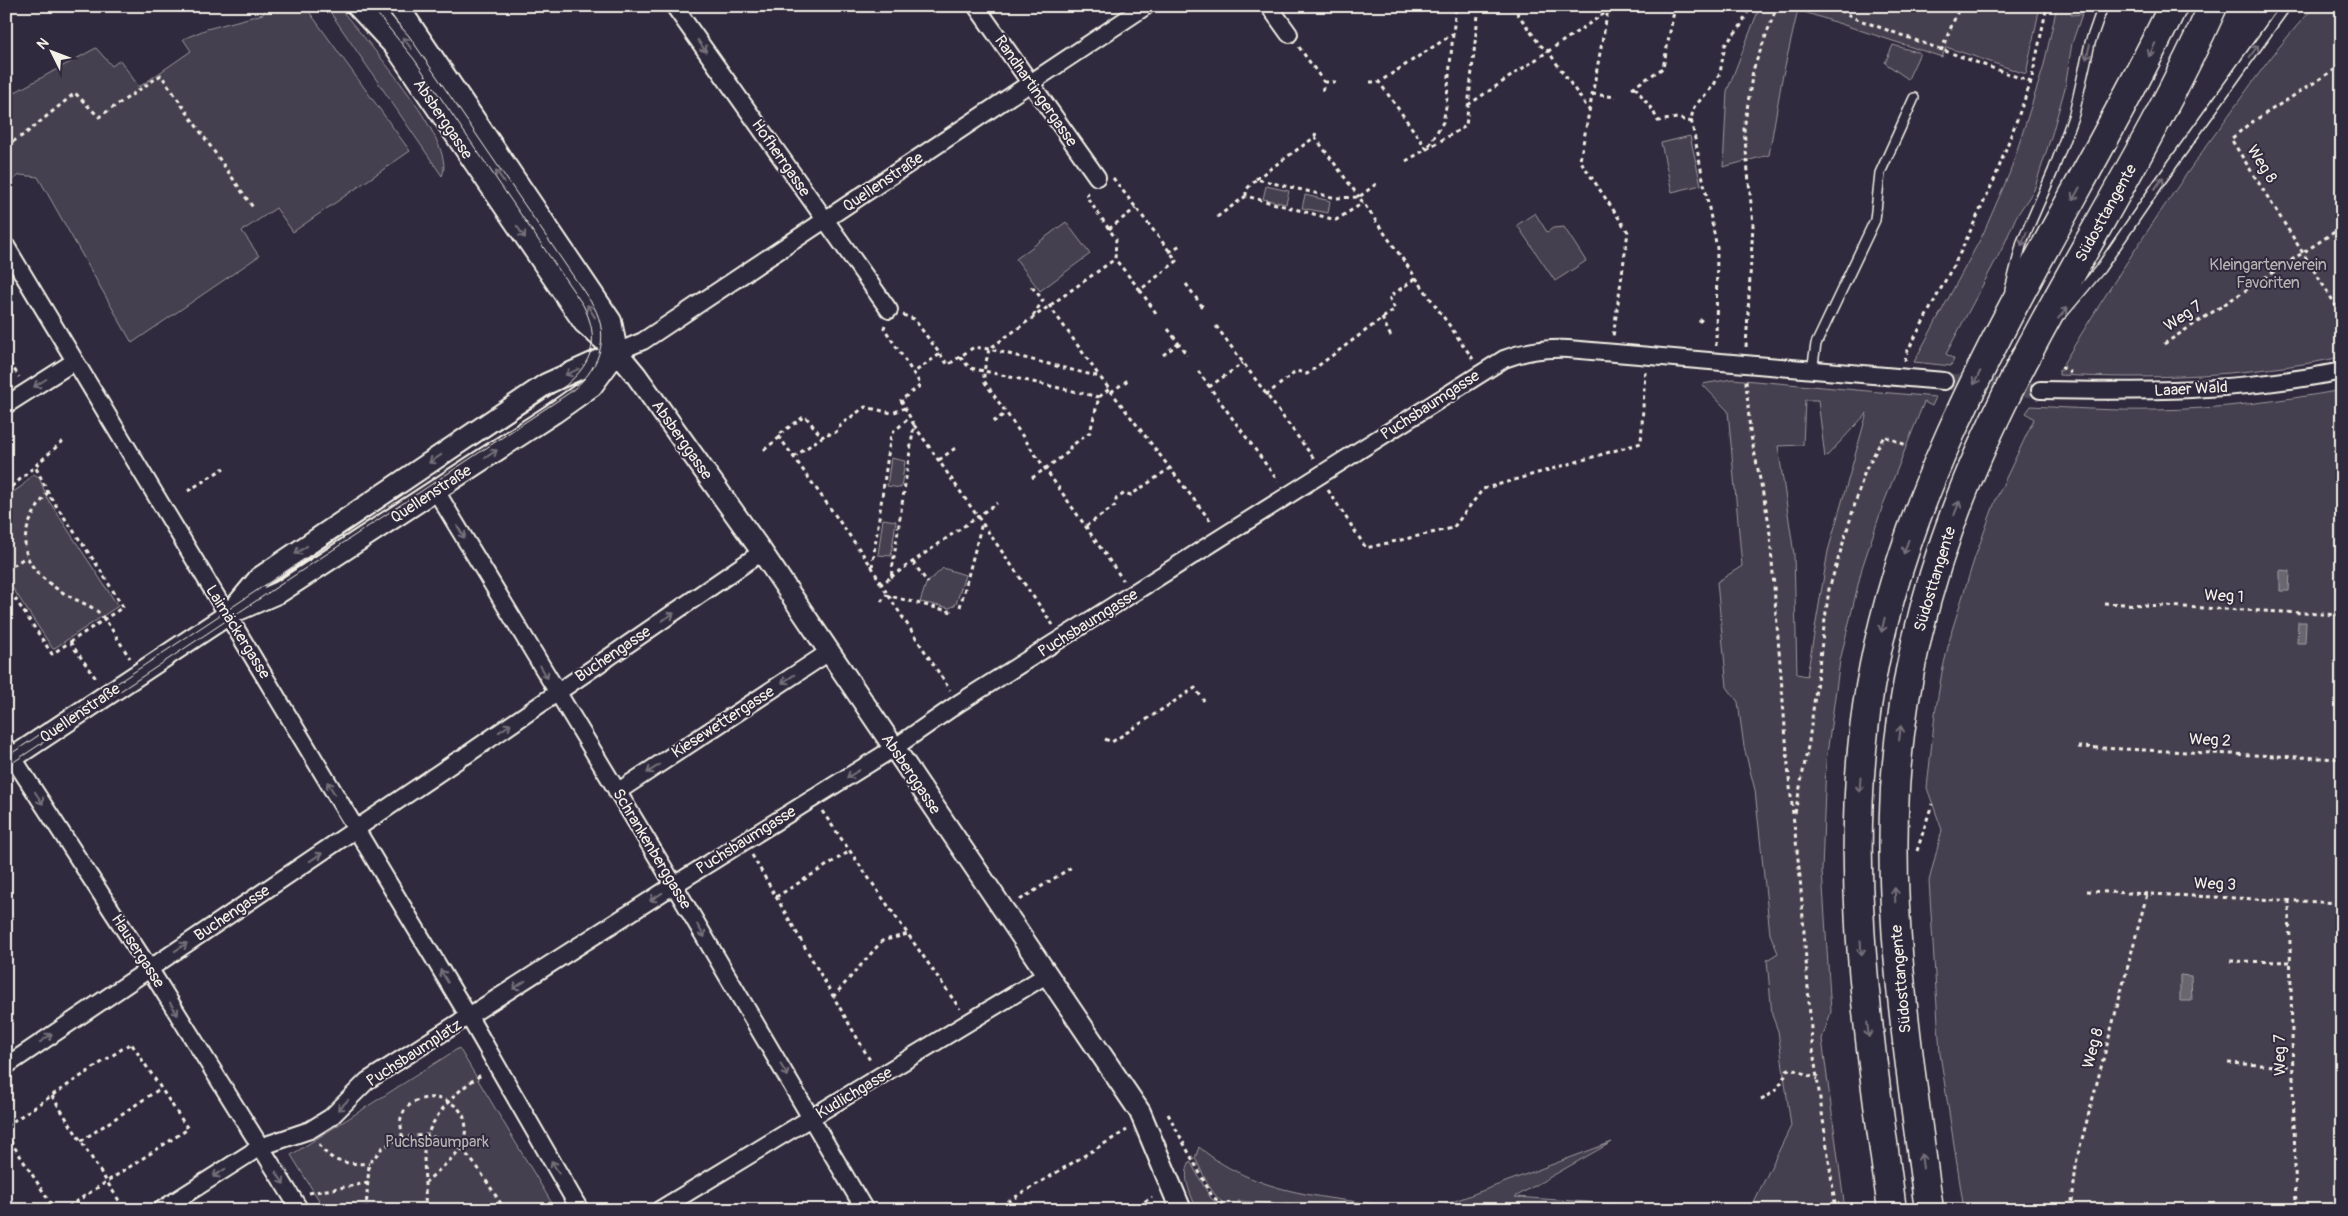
<svg xmlns="http://www.w3.org/2000/svg" width="2348" height="1216" font-family="Pangolin,sans-serif">
<rect width="100%" height="100%" fill="#2f2a3d"/>
<filter id="ink" filterUnits="userSpaceOnUse"><feTurbulence type="fractalNoise" baseFrequency=".02" numOctaves="2"/><feDisplacementMap in="SourceGraphic" scale="10" xChannelSelector="R" yChannelSelector="G"/><feConvolveMatrix kernelMatrix="1 2 1 2 8 2 1 2 1" color-interpolation-filters="sRGB"/></filter>
<g filter="url(#ink)">
<!-- green -->
<path fill="#454050" stroke="#9c989c" fill-rule="evenodd" d="M267,6H305L410,151L293,232L276,208L242,231L259,256L132,343L38,177L20,175L6,184V97L96,48L112,66L120,60L139,87L191,51L183,39L207,29L263,14Z
M326,6H338C360,34 459,142 442,176Z
M1760,6H2040L2026,74L1946,47L1942,57L1798,10L1782,79L1769,155L1723,167L1727,91Z
M2057,6H2077L2071,15L2082,14L2072,43L2065,88L2052,134L2034,190L2016,217L2004,245L1946,354L1954,359L1951,366L1914,362L1983,234L2010,172L2043,69Z
M2315,6H2342V357C2249,376 2153,380 2059,375V370L2061,371L2065,366L2063,364C2113,281 2166,201 2223,123C2252,83 2281,41 2315,6Z
M1893,45L1920,53L1908,79L1885,63Z
M1690,136L1701,185L1672,192L1661,143Z
M1266,186L1289,191L1286,204L1263,199Z
M1305,195L1330,201L1328,213L1302,208Z
M1535,213L1547,232L1553,228L1564,227L1586,261L1555,281L1517,225Z
M1066,222L1090,254L1040,291L1016,259Z
M1732,379L1936,397L1932,406L1924,402L1883,505L1862,568L1840,661L1826,761L1822,871L1831,1012L1822,1039L1845,1210H1750L1791,1126L1778,1031L1772,1015L1767,960L1778,953L1770,934L1755,790L1744,747L1738,702L1727,687L1717,582L1742,566L1728,411L1702,384ZM1805,400H1818L1825,458L1867,413L1828,551L1807,676L1797,674L1794,554L1778,446L1803,445Z
M2342,390V1210H1964L1940,1054L1929,881L1942,830L1927,788L1935,714L1942,672L1952,630L1974,560L1996,499L2034,419L2026,413L2031,406C2072,408 2114,411 2156,410C2219,409 2280,401 2342,390Z
M891,458L905,461L901,488L887,486Z
M33,474L39,477L47,498L118,606L53,649L6,578V497L22,486Z
M883,519L896,521L891,556L878,555Z
M943,568L965,575L956,604L950,608L920,602L926,584Z
M459,1048L556,1210H325L291,1155Z
M1612,1142L1515,1197L1701,1210H1431Z
M1199,1147C1261,1200 1346,1198 1420,1210H1367L1238,1201L1244,1209C1216,1211 1206,1179 1195,1158Z
M1190,1161L1210,1197L1223,1210H1197C1191,1194 1181,1178 1190,1161Z"/>
<!-- water -->
<path fill="#6a6670" stroke="#a19ea0" d="M2280,570L2290,571L2289,591H2280Z
M2298,622H2306L2305,643H2297Z
M2180,975L2191,976L2192,1001H2180Z"/>
<g fill="none" stroke-linecap="round" stroke-linejoin="round">
<!-- minor-tunnel -->
<path stroke="#4d4857" stroke-width="16" stroke-dasharray="16 8" stroke-linecap="butt" d="M1944,381L2040,390"/>
<defs>
<path id="service" d="M377,6L416,54L605,333
M2010,290L2022,242L2053,171L2074,114L2090,43L2103,6
M2062,314L2100,269L2159,183L2286,6
M1812,370L1816,344L1875,220L1880,173L1914,98"/>
<path id="minor" d="M674,6L889,310
M976,6L1097,177
M1269,6L1289,34
M6,246L469,1017L580,1210
M617,352L643,341L1146,6
M2040,390C2141,392 2242,392 2342,371
M6,405L75,361
M436,491L674,885L865,1210
M6,747L149,968L300,1210
M465,756L762,552
M617,792L829,652
M6,1066L458,760
M161,1210L260,1147L310,1130L331,1117L367,1081L674,885L894,748L959,703L1504,359C1526,351 1544,348 1568,349L1944,381
M659,1210L1048,974"/>
<path id="tertiary" d="M357,6L396,48L584,323L617,352L636,375L762,552L1140,1112L1181,1210
M398,6L611,321L617,352
M231,612L259,578L546,384L617,352
M6,762L229,614L280,592L554,413L592,386L617,352"/>
<path id="motorway" d="M1892,1210C1869,1036 1841,862 1870,687C1912,439 2066,229 2173,6
M1929,1210C1911,1070 1887,930 1895,789C1901,684 1927,581 1966,484C2034,318 2140,170 2213,6"/>
</defs>
<!-- service casing -->
<use href="#service" stroke="#f4f1e8" stroke-width="12"/>
<!-- minor casing -->
<use href="#minor" stroke="#f4f1e8" stroke-width="20"/>
<!-- tertiary casing -->
<use href="#tertiary" stroke="#f4f1e8" stroke-width="24"/>
<!-- motorway casing -->
<use href="#motorway" stroke="#f4f1e8" stroke-width="31"/>
<!-- path -->
<path stroke="#f4f1e8" stroke-width="3" stroke-dasharray="4 4" stroke-linecap="butt" d="M1512,6L1540,45L1548,51L1589,110
M1606,6L1608,10L1580,160L1628,232L1613,337
M1834,6L1854,18L2031,82
M1453,34L1446,107L1443,122L1427,149L1379,82L1453,34L1456,6
M1299,47L1324,82L1322,93
M1941,51L1960,6
M2342,65L2249,124L2231,139L2342,315
M1324,82H1337
M1370,82H1379
M1635,87L1653,111L1658,121L1677,118L1692,122
M1632,88L1663,68L1675,6
M1592,94L1616,97
M1468,105L1608,11
M1315,137L1316,130
M6,146L25,134L75,93L99,117L161,75L254,209
M1406,161L1466,126L1479,6
M1113,178L1177,261L1140,290L1115,259
M1256,179L1315,137L1359,197
M1376,184L1359,197L1473,359
M1246,196V190L1256,179L1336,198L1359,197
M1217,217L1246,196L1336,220L1363,203
M1109,229L1136,208
M1169,252L1182,244
M1186,284L1204,309
M1140,290L1156,313
M1049,305L1100,377
M903,315L914,319L940,354L913,373
M1033,316L1043,300L1032,287L1035,285
M1382,318L1392,339
M1699,322L1702,319
M885,325L884,328L921,385L901,400L914,425L891,577L881,584L950,690
M1216,326L1315,460
M1168,329L1187,355
M2164,344L2342,227
M1716,346L1717,248L1691,119L1694,107L1714,85L1720,73L1725,45L1740,27L1751,6
M1746,347L1753,225L1744,129L1753,70L1777,6
M940,354L948,365L974,347L989,349L1115,259L1116,239L1086,196L1089,192
M1163,355L1178,344
M6,356L19,377
M960,357L970,368L984,371V381L1123,580
M1905,361L1906,354L1961,251L1995,178L2031,82L2047,6
M2061,367L2071,373
M1198,371L1278,481
M1746,381L1750,431L1769,523L1789,778L1800,877L1812,1043L1836,1210
M1209,387L1243,363
M1111,392L1128,380
M1266,395L1297,371L1307,374L1395,309L1389,297L1416,278
M1099,397L984,371L989,349L1100,377L1212,523
M993,422L1006,413
M914,425L1053,625
M764,450L780,437
M794,457L822,437
M939,460L958,446
M1032,478L1070,451V447L1090,432L1099,397L1109,389
M1328,490L1366,548L1453,528L1483,489L1641,443L1645,372
M188,491L224,468
M6,492L63,441
M48,492C13,538 17,566 67,595C77,601 88,604 97,611C110,623 120,644 130,658
M1086,526L1116,505V499L1125,493L1131,495L1170,468
M913,562L928,583
M872,567L891,434L910,417
M6,570L26,557
M891,577L997,503
M881,584L872,567L778,435L805,416L822,437L827,433L831,435L840,429V425L865,407L892,413L905,408
M6,585L52,654L123,607L99,568L51,498L35,466
M881,602L886,595L952,612
M2104,603L2342,615
M960,607L982,523
M70,642L97,680
M1105,739L1112,742L1195,688L1204,701
M2078,747L2342,759
M822,811L960,1009
M1795,813L1809,741L1829,589L1865,471L1884,436L1906,445
M1917,851L1932,804
M752,855L871,1062
M2087,891L2342,903
M776,897L850,851
M1020,900L1072,867
M2289,900L2296,1210
M2230,961L2290,962
M833,997L882,941L908,934
M2228,1063L2292,1067
M52,1096L125,1210
M1761,1100C1776,1092 1781,1086 1787,1070L1791,1068L1817,1079
M1168,1114L1212,1196L1229,1210
M6,1126L131,1043L188,1129L63,1210
M6,1134L55,1210
M402,1137C402,1131 400,1123 401,1118C412,1083 477,1096 464,1138C463,1142 462,1146 460,1149C451,1161 437,1171 426,1182
M81,1141L161,1088
M319,1144C332,1165 347,1163 369,1164
M309,1193L368,1183
M366,1210L369,1164L382,1148L402,1137L428,1135L461,1148L478,1168L505,1210
M425,1210C426,1190 424,1171 424,1152C425,1121 458,1088 483,1074
M994,1210L1127,1130
M1131,1210L1152,1197
M2071,1210L2077,1158L2147,894"/>
<!-- service -->
<use href="#service" stroke="#2f2a3d" stroke-width="9"/>
<!-- minor -->
<use href="#minor" stroke="#2f2a3d" stroke-width="16"/>
<!-- tertiary -->
<use href="#tertiary" stroke="#2f2a3d" stroke-width="20"/>
<!-- motorway -->
<use href="#motorway" stroke="#2f2a3d" stroke-width="28"/>
<!-- tram -->
<path stroke="#f4f1e8" stroke-width="1" d="M6,757L565,386C594,362 600,338 583,305L414,59L371,6
M6,767L569,393C598,371 612,339 593,305L409,36L383,6"/>
</g>
<!-- one-way arrows -->
<defs><path id="oneway-shaft" d="M-6 0H5M1.5-3L5.5 0L1.5 3" fill="none" stroke-width="1.6" stroke-linecap="round" stroke-linejoin="round" transform="scale(1.25)"/></defs>
<g stroke="#747079">
<use href="#oneway-shaft" transform="translate(407 43) rotate(-129)"/>
<use href="#oneway-shaft" transform="translate(702 46) rotate(55)"/>
<use href="#oneway-shaft" transform="translate(2152 50) rotate(116)"/>
<use href="#oneway-shaft" transform="translate(2254 51) rotate(-54)"/>
<use href="#oneway-shaft" transform="translate(2088 52) rotate(103)"/>
<use href="#oneway-shaft" transform="translate(500 176) rotate(-125)"/>
<use href="#oneway-shaft" transform="translate(2159 183) rotate(-55)"/>
<use href="#oneway-shaft" transform="translate(2076 194) rotate(119)"/>
<use href="#oneway-shaft" transform="translate(521 232) rotate(55)"/>
<use href="#oneway-shaft" transform="translate(2024 239) rotate(111)"/>
<use href="#oneway-shaft" transform="translate(591 311) rotate(-122)"/>
<use href="#oneway-shaft" transform="translate(2063 313) rotate(-49)"/>
<use href="#oneway-shaft" transform="translate(572 372) rotate(156)"/>
<use href="#oneway-shaft" transform="translate(1977 378) rotate(116)"/>
<use href="#oneway-shaft" transform="translate(40 383) rotate(148)"/>
<use href="#oneway-shaft" transform="translate(491 454) rotate(-33)"/>
<use href="#oneway-shaft" transform="translate(435 459) rotate(146)"/>
<use href="#oneway-shaft" transform="translate(1957 508) rotate(-69)"/>
<use href="#oneway-shaft" transform="translate(461 532) rotate(59)"/>
<use href="#oneway-shaft" transform="translate(1906 547) rotate(109)"/>
<use href="#oneway-shaft" transform="translate(301 550) rotate(146)"/>
<use href="#oneway-shaft" transform="translate(668 617) rotate(-34)"/>
<use href="#oneway-shaft" transform="translate(1883 625) rotate(103)"/>
<use href="#oneway-shaft" transform="translate(544 672) rotate(59)"/>
<use href="#oneway-shaft" transform="translate(788 679) rotate(147)"/>
<use href="#oneway-shaft" transform="translate(505 728) rotate(-34)"/>
<use href="#oneway-shaft" transform="translate(1900 733) rotate(-83)"/>
<use href="#oneway-shaft" transform="translate(653 769) rotate(147)"/>
<use href="#oneway-shaft" transform="translate(853 774) rotate(148)"/>
<use href="#oneway-shaft" transform="translate(1860 785) rotate(94)"/>
<use href="#oneway-shaft" transform="translate(331 788) rotate(-121)"/>
<use href="#oneway-shaft" transform="translate(39 798) rotate(57)"/>
<use href="#oneway-shaft" transform="translate(316 857) rotate(-34)"/>
<use href="#oneway-shaft" transform="translate(1895 895) rotate(-92)"/>
<use href="#oneway-shaft" transform="translate(656 897) rotate(147)"/>
<use href="#oneway-shaft" transform="translate(701 931) rotate(59)"/>
<use href="#oneway-shaft" transform="translate(181 947) rotate(-34)"/>
<use href="#oneway-shaft" transform="translate(1861 948) rotate(87)"/>
<use href="#oneway-shaft" transform="translate(444 976) rotate(-121)"/>
<use href="#oneway-shaft" transform="translate(519 985) rotate(147)"/>
<use href="#oneway-shaft" transform="translate(174 1009) rotate(58)"/>
<use href="#oneway-shaft" transform="translate(1868 1030) rotate(84)"/>
<use href="#oneway-shaft" transform="translate(46 1038) rotate(-35)"/>
<use href="#oneway-shaft" transform="translate(784 1070) rotate(59)"/>
<use href="#oneway-shaft" transform="translate(343 1105) rotate(135)"/>
<use href="#oneway-shaft" transform="translate(1922 1161) rotate(-97)"/>
<use href="#oneway-shaft" transform="translate(555 1167) rotate(-120)"/>
<use href="#oneway-shaft" transform="translate(219 1173) rotate(147)"/>
<use href="#oneway-shaft" transform="translate(280 1178) rotate(58)"/>
</g>
</g>
<g text-anchor="middle" dominant-baseline="central" stroke-width="4" stroke-linejoin="round" paint-order="stroke">
<!-- street labels -->
<g font-size="16" fill="#f4f1e8" stroke="#2f2a3d">
<text transform="translate(1036 91) rotate(55)">Randhartingergasse</text>
<text transform="translate(443 119) rotate(56)">Absberggasse</text>
<text transform="translate(781 158) rotate(55)">Hofherrgasse</text>
<text transform="translate(2262 164) rotate(58)">Weg 8</text>
<text transform="translate(883 182) rotate(-34)">Quellenstraße</text>
<text transform="translate(2106 213) rotate(-61)">Südosttangente</text>
<text transform="translate(2183 316) rotate(-34)">Weg 7</text>
<text transform="translate(2191 389) rotate(-3)">Laaer Wald</text>
<text transform="translate(1430 405) rotate(-33)">Puchsbaumgasse</text>
<text transform="translate(682 440) rotate(55)">Absberggasse</text>
<text transform="translate(431 494) rotate(-33)">Quellenstraße</text>
<text transform="translate(1935 579) rotate(-73)">Südosttangente</text>
<text transform="translate(2224 596) rotate(3)">Weg 1</text>
<text transform="translate(1088 623) rotate(-32)">Puchsbaumgasse</text>
<text transform="translate(238 632) rotate(58)">Laimäckergasse</text>
<text transform="translate(613 654) rotate(-34)">Buchengasse</text>
<text transform="translate(80 713) rotate(-34)">Quellenstraße</text>
<text transform="translate(723 722) rotate(-33)">Kiesewettergasse</text>
<text transform="translate(2210 740) rotate(3)">Weg 2</text>
<text transform="translate(911 774) rotate(56)">Absberggasse</text>
<text transform="translate(746 840) rotate(-32)">Puchsbaumgasse</text>
<text transform="translate(652 849) rotate(59)">Schrankenberggasse</text>
<text transform="translate(2215 884) rotate(2)">Weg 3</text>
<text transform="translate(232 913) rotate(-34)">Buchengasse</text>
<text transform="translate(138 951) rotate(57)">Hausergasse</text>
<text transform="translate(1901 979) rotate(-95)">Südosttangente</text>
<text transform="translate(2093 1048) rotate(-75)">Weg 8</text>
<text transform="translate(414 1053) rotate(-33)">Puchsbaumplatz</text>
<text transform="translate(2280 1055) rotate(-91)">Weg 7</text>
<text transform="translate(854 1093) rotate(-31)">Kudlichgasse</text>
</g>
<!-- park labels -->
<g font-size="16" fill="#b7b3b3" stroke="#2f2a3d">
<text x="2268" y="265">Kleingartenverein<tspan x="2268" dy="18">Favoriten</tspan></text>
<text x="437" y="1142">Puchsbaumpark</text>
</g>
</g>
<!-- margin -->
<rect width="2348" height="1216" fill="none" stroke="#2f2a3d" stroke-width="25"/>
<rect x="12" y="12" width="2323" height="1191" fill="none" stroke="#f4f1e8" stroke-width="2" filter="url(#ink)"/>
<!-- north arrow -->
<g transform="translate(52 52) rotate(312)" stroke="#2f2a3d" stroke-width="4" paint-order="stroke">
<path d="M0-4L9 19L0 12L-9 19Z" fill="#f4f1e8"/>
<text y="-8" font-size="14" font-weight="bold" text-anchor="middle" fill="#f4f1e8">N</text>
</g>
</svg>
